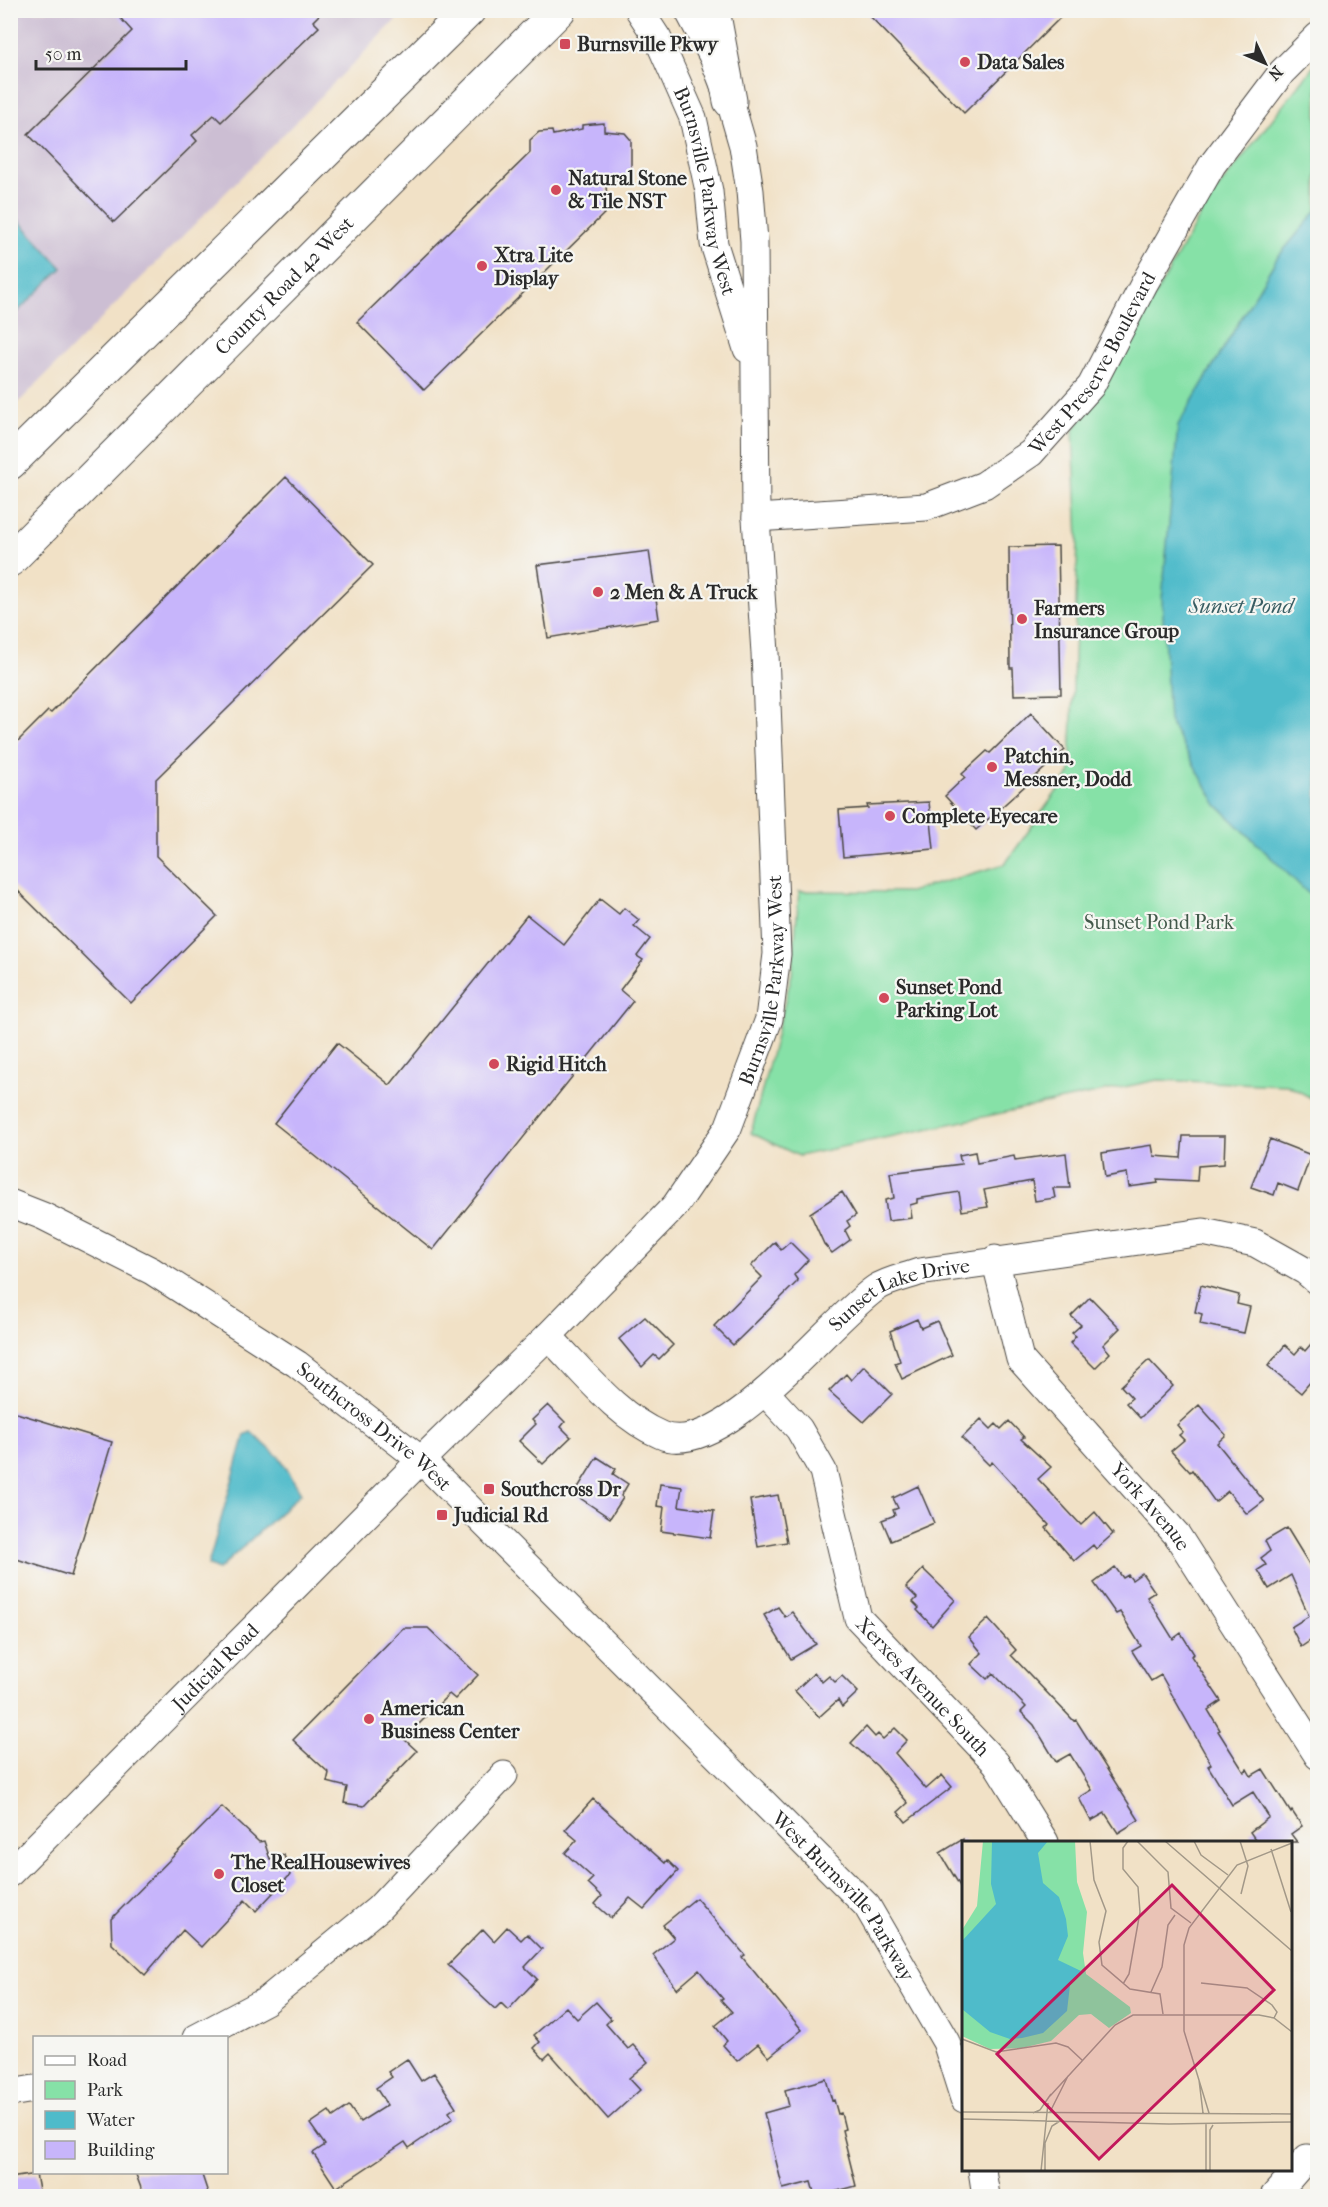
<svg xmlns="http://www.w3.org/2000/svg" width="1328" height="2207" font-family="'IM FELL French Canon',serif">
<rect width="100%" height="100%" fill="#f6f6f2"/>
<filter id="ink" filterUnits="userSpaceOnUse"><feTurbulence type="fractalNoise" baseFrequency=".0167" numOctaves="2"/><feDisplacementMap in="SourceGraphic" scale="12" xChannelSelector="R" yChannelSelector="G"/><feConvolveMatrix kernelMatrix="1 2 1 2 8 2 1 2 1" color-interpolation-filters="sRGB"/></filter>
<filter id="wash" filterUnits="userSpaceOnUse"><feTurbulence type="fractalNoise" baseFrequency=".008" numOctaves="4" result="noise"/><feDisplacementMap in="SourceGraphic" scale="24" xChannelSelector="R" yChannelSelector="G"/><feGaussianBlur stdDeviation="1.35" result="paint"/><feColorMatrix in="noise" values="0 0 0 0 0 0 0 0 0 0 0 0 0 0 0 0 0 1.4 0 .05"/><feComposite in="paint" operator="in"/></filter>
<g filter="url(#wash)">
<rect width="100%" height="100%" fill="#f1e1c6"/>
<!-- industrial -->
<path fill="#ccbed3" d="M11,11H405L11,410Z"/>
<!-- green -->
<path fill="#86e1a7" stroke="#588669" stroke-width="1.5" d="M1317,62V1101L1287,1085L1157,1080L799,1156L751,1133L792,974L799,891L909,892L1005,864L1070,773L1078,540L1073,431L1124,350L1209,200Z"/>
<!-- water -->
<path fill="#4fbbca" stroke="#3d737a" stroke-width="1.5" d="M1317,210V902L1217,805L1169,721L1162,599L1178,425L1277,258Z
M11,212L62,268L11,318Z
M251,1432L281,1459L301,1493L218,1570L208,1565L245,1435Z"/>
<g id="blocks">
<!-- building -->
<path fill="#c7b5fb" d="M113,10H324L313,21L319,27L221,122L214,115L192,135L197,141L114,222L28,134L132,31Z
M864,10H1068L964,113Z
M604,123V131L625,133L631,140V175L623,181L606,180L607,211L424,390L357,322L530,153V140L539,132L552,131L553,135L582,129V125Z
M286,477L373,565L156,779V856L217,916L131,1003L10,883V749L48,711L51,713Z
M1058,546L1061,694L1014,695L1013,668H1010L1009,547Z
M649,551L659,619L548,638L537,565Z
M1031,713L1065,750L976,830L945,796L965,777L962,774L987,751L990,753Z
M929,802L934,849L843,857L839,810L868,808L867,805Z
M600,899L619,914L624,908L639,920L634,926L650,939L637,956L643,960L620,990L633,1001L433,1250L274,1123L337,1043L390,1085L527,915L564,945Z
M1183,1136H1225L1224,1164L1198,1166L1197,1181L1157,1179L1158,1183L1129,1187L1127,1173L1105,1177L1102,1153L1152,1145L1154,1156L1181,1158Z
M1270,1139L1311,1155L1298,1191L1278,1183L1274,1195L1251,1187Z
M975,1152L977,1163L1014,1156L1015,1160L1066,1153L1070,1188H1053L1055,1198L1035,1201L1032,1181L984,1190L988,1207L962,1211L959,1192L917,1199V1203L910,1205L912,1218L888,1221L885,1200L894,1198L890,1173L961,1164L959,1155Z
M842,1192L856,1215L847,1221L850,1226L845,1230L850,1240L832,1253L824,1244L810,1213Z
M775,1242L781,1250L790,1242L808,1260L794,1275L798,1281L733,1345L714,1326L762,1277L751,1266Z
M1201,1285L1239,1295L1237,1304L1250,1307L1244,1333L1200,1324L1202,1314L1195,1312Z
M1090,1297L1120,1328L1103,1345L1110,1353L1095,1368L1070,1343L1076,1336L1072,1333L1081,1325L1071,1316Z
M645,1317L673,1345L659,1359L654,1355L642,1367L619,1339Z
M917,1319L921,1328L937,1321L952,1355L902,1379L895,1363L900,1361L890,1331Z
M1317,1337V1374L1301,1393L1268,1366L1285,1345L1295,1354L1301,1347L1305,1351Z
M1149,1360L1173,1386L1140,1418L1126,1403L1132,1398L1121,1386Z
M864,1366L892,1394L864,1422L829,1391L846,1374L851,1380Z
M548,1405L565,1422L561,1427L571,1437L543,1464L519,1441L536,1424L532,1420Z
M1199,1405L1226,1435L1217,1443L1264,1501L1247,1514L1228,1491L1215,1502L1192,1470L1190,1472L1171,1451L1184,1440L1179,1435L1183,1432L1177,1425Z
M10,1411L112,1442L71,1576L10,1557Z
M981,1419L991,1429L996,1424L1001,1429L1009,1421L1024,1437L1021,1439L1051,1467L1038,1479L1081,1525L1095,1512L1113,1534L1096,1549L1093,1545L1074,1561L1046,1528L1049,1525L992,1462L989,1465L962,1438Z
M597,1457L616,1469L613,1474L628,1484L621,1496L623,1498L610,1518L574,1494Z
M660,1484L682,1487L679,1506L714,1511L710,1538L661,1531L664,1507L657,1506Z
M918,1486L934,1523L891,1541L882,1520L895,1515L893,1510L898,1508L893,1498Z
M778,1495L787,1542L758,1547L750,1500Z
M1287,1528L1317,1577V1636L1301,1647L1291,1627L1309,1616L1291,1575L1269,1589L1258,1570L1266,1565L1261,1558L1270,1551L1265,1541Z
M1115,1567L1123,1578L1128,1575L1132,1580L1142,1573L1155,1592L1147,1597L1173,1639L1181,1633L1194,1654L1191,1656L1221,1701L1208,1710L1220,1730L1218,1731L1244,1772L1247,1769L1251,1776L1263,1769L1291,1813L1292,1811L1302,1826L1291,1834L1297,1842H1257L1250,1832L1269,1817L1253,1792L1232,1805L1208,1766L1211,1764L1161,1675L1151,1681L1132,1651L1141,1646L1120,1612L1116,1614L1094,1583Z
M923,1569L955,1600L932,1626L917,1610L919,1608L913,1602L917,1598L906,1587Z
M778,1607L785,1617L792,1612L816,1644L791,1659L764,1615Z
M988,1619L1016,1650L1011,1655L1074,1721L1076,1720L1139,1820L1118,1833L1105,1813L1091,1821L1079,1798L1092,1790L1070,1754L1056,1762L1034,1725L1021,1712L1026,1707L993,1673L987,1679L971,1664L982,1653L969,1637Z
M403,1628H428L478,1675L455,1699L449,1694L404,1739L417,1751L364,1806L344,1803L347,1787L327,1782L329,1773L293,1740Z
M814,1673L822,1682L829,1676L835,1682L842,1676L858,1692L842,1707L838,1700L819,1717L795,1691Z
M866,1727L875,1737L878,1734L883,1739L895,1728L907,1740L895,1753L926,1789L942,1775L952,1787L906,1822L898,1812L908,1803L877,1766L851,1743Z
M593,1799L665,1863L667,1860L678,1871L644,1909L630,1898L611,1918L595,1904L602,1896L588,1883L593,1878L565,1853L577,1840L565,1830Z
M222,1807L259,1842L264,1841L270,1859L284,1855L290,1875L256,1911L245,1900L201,1947L183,1930L145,1975L112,1944L111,1919Z
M963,1839V1891L940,1853Z
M696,1898L745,1955L742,1957L802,2030L769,2057L758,2044L737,2061L723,2045L727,2041L715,2026L732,2012L721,2000L723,1999L699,1970L677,1989L653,1955L674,1938L663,1925Z
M507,1927L521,1940L527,1934L542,1949L525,1967L537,1979L508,2010L501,2003L495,2009L448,1965L483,1929L494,1941Z
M596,2002L611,2019L606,2024L628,2049L633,2045L648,2062L629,2078L640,2090L608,2119L550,2053L544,2059L534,2048L540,2042L534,2035L566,2007L577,2019Z
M407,2059L421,2081L434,2073L456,2107L449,2112L453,2118L409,2148L405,2142L336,2188L313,2153L325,2145L310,2124L329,2111L333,2117L349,2106L360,2122L387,2105L376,2088L392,2077L388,2072Z
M826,2079L832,2101L834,2100L838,2114L841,2113L845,2129L842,2130L856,2186L819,2196H815L811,2182L783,2189L764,2113L789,2106L785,2090Z
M135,2172H201L209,2196H144Z
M36,2174L40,2196H10V2178Z"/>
</g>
</g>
<g filter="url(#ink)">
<use href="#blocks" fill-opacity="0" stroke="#494642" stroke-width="1.5"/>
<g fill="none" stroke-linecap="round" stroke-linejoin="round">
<defs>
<g id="minor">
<path id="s1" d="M639,10L658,39L693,118L709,191L714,244L747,349"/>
<path id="s2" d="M756,518L926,507L984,485L1031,453L1091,386L1144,284L1212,165L1282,72L1318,36"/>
<path id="s3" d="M10,1203L43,1216L152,1271L297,1364L421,1460L867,1906L946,2042L964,2099"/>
<path id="s4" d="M995,1259L1020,1359L1177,1535L1318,1756"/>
<path id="s5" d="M548,1336C582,1370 616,1416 661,1435C722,1462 829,1320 876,1288C888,1280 906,1277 919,1272L1203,1232L1255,1243L1305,1271L1318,1282"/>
<path id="s6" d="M765,1392L799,1429L823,1471L858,1618L996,1763L1045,1842"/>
<path id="s7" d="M10,1873L421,1460L548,1336L675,1206L728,1128L769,1019L777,954L765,653L756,518L754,241L750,191L743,146L730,101L713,57L688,10"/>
<path d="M196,2038L266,2001L378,1909L504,1775"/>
<path d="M10,2093L34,2089"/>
<path d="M982,2170L986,2196"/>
<path d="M1274,2196L1307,2158"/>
</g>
<g id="highway">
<path d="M713,10L730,101"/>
<path d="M10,463L469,10"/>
<path id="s8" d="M10,560L559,10"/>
</g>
</defs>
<!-- minor casing -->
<use href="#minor" stroke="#494642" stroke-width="29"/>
<!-- highway casing -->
<use href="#highway" stroke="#494642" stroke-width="35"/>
<!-- minor -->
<use href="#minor" stroke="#fff" stroke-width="27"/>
<!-- highway -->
<use href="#highway" stroke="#fff" stroke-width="33"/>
</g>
</g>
<!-- markers -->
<g fill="#d1495b" stroke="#f6f6f2" stroke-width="2">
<rect x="559" y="38" width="12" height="12" rx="3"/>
<circle cx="965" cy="62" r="6"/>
<circle cx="556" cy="190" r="6"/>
<circle cx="482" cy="266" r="6"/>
<circle cx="598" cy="592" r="6"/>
<circle cx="1022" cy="619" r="6"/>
<circle cx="992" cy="767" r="6"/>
<circle cx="890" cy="816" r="6"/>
<circle cx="884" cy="998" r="6"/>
<circle cx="494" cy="1064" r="6"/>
<rect x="483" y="1483" width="12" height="12" rx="3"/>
<rect x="436" y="1509" width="12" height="12" rx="3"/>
<circle cx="369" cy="1719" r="6"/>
<circle cx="219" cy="1874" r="6"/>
</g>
<g text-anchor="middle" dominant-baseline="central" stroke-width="4.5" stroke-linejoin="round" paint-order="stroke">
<!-- poi labels -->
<g font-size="20" font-weight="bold" fill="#2b2b2b" stroke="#f6f6f2" text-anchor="start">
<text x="577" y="44">Burnsville Pkwy</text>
<text x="977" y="62">Data Sales</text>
<text x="568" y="178">Natural Stone<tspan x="568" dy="23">&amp; Tile NST</tspan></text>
<text x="494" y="255">Xtra Lite<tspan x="494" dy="23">Display</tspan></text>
<text x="610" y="592">2 Men &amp; A Truck</text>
<text x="1034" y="608">Farmers<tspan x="1034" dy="23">Insurance Group</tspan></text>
<text x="1004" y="756">Patchin,<tspan x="1004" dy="23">Messner, Dodd</tspan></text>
<text x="902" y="816">Complete Eyecare</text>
<text x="896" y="987">Sunset Pond<tspan x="896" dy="23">Parking Lot</tspan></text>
<text x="506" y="1064">Rigid Hitch</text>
<text x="501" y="1489">Southcross Dr</text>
<text x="454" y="1515">Judicial Rd</text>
<text x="381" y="1708">American<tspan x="381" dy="23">Business Center</tspan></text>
<text x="231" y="1862">The RealHousewives<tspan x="231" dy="23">Closet</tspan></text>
</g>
<!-- street labels -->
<g font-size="20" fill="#2b2b2b" stroke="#f6f6f2">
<text stroke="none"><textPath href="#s1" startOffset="195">Burnsville Parkway West</textPath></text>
<text stroke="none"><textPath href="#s8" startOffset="388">County Road 42 West</textPath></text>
<text stroke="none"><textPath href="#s2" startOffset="399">West Preserve Boulevard</textPath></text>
<text stroke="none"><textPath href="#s7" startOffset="1190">Burnsville Parkway West</textPath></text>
<text stroke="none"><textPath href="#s5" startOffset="440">Sunset Lake Drive</textPath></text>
<text stroke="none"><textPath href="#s3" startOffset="429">Southcross Drive West</textPath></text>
<text stroke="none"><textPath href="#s4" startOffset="300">York Avenue</textPath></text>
<text stroke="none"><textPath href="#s7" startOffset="291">Judicial Road</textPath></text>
<text stroke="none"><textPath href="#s6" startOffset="344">Xerxes Avenue South</textPath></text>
<text stroke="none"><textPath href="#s3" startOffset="1095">West Burnsville Parkway</textPath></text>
</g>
<!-- park labels -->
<g font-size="20" fill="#42584a" stroke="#f6f6f2">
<text x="1159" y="922">Sunset Pond Park</text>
</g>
<!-- water labels -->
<g font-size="21" font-style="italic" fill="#385d63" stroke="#f6f6f2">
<text x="1241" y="606">Sunset Pond</text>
</g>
</g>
<!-- overview -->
<g transform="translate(962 1841)">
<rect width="330" height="330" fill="#f1e1c6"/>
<path d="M21,0H113L115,41L125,71L121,112L124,133L168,166L169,172L147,187L129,173L117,174L89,200L60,207L28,208L0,195V89L15,65Z" fill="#86e1a7"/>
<path d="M30,0H86L76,12L81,42L97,56L104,78L106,95L96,119L119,130L108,144L105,170L81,192L60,197L48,198L28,191L0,168V100L34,63L29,43Z" fill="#4fbbca"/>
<path fill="none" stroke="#a29888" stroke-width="1.5" d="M128,0L132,39L144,70L137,101L140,124L168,148L198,153L201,173M175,0L206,31L209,67L229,82M203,0L330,110M232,0L239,14L266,34M278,0L286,25L279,53M309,8L329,71M239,142L285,147L310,164L315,171L312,177M161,143L167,133L178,71L176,46L161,28V7L166,0M189,151L200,126L206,84L213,74M0,198L34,211L94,202L106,206L120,219M237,239L241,272M88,255L153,184L171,174H297L312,177L330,191M0,271L330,273M88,271L106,235M71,272L78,269L89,253M247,272L222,190V104L227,87L275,24L330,2M0,278L207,283L330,281M83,302L90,285L98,280M79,330L86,262M83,330V302M244,330V283M248,330V289L251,284"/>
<path fill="#c2185b" fill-opacity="0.15" stroke="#c2185b" stroke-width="3" d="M210,44L312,149L137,318L35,213Z"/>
<rect width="330" height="330" fill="none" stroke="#2b2b2b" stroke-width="3"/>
</g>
<!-- margin -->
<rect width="1328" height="2207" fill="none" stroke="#f6f6f2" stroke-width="36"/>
<!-- legend -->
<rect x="33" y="2036" width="195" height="138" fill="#f6f6f2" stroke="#a5a5a2" stroke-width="1.5"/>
<rect x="45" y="2056" width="30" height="9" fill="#ffffff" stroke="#a5a5a2" stroke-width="1.5"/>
<text x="87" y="2066" font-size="18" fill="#2b2b2b">Road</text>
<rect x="45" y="2081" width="30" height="18" fill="#86e1a7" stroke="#a5a5a2" stroke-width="1.5"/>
<text x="87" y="2096" font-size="18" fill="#2b2b2b">Park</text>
<rect x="45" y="2111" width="30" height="18" fill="#4fbbca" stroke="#a5a5a2" stroke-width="1.5"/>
<text x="87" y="2126" font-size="18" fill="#2b2b2b">Water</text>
<rect x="45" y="2141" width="30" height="18" fill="#c7b5fb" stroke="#a5a5a2" stroke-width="1.5"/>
<text x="87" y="2156" font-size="18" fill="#2b2b2b">Building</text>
<!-- north arrow -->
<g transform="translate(1265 63) rotate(134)" stroke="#f6f6f2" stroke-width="4.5" paint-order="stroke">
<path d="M0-4.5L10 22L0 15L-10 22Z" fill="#2b2b2b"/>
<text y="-9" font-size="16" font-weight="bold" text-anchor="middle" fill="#2b2b2b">N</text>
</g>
<!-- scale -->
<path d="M36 60v9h150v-9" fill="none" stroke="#2b2b2b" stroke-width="3"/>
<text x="45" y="60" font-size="18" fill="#2b2b2b" stroke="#f6f6f2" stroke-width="4.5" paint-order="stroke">50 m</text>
</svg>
